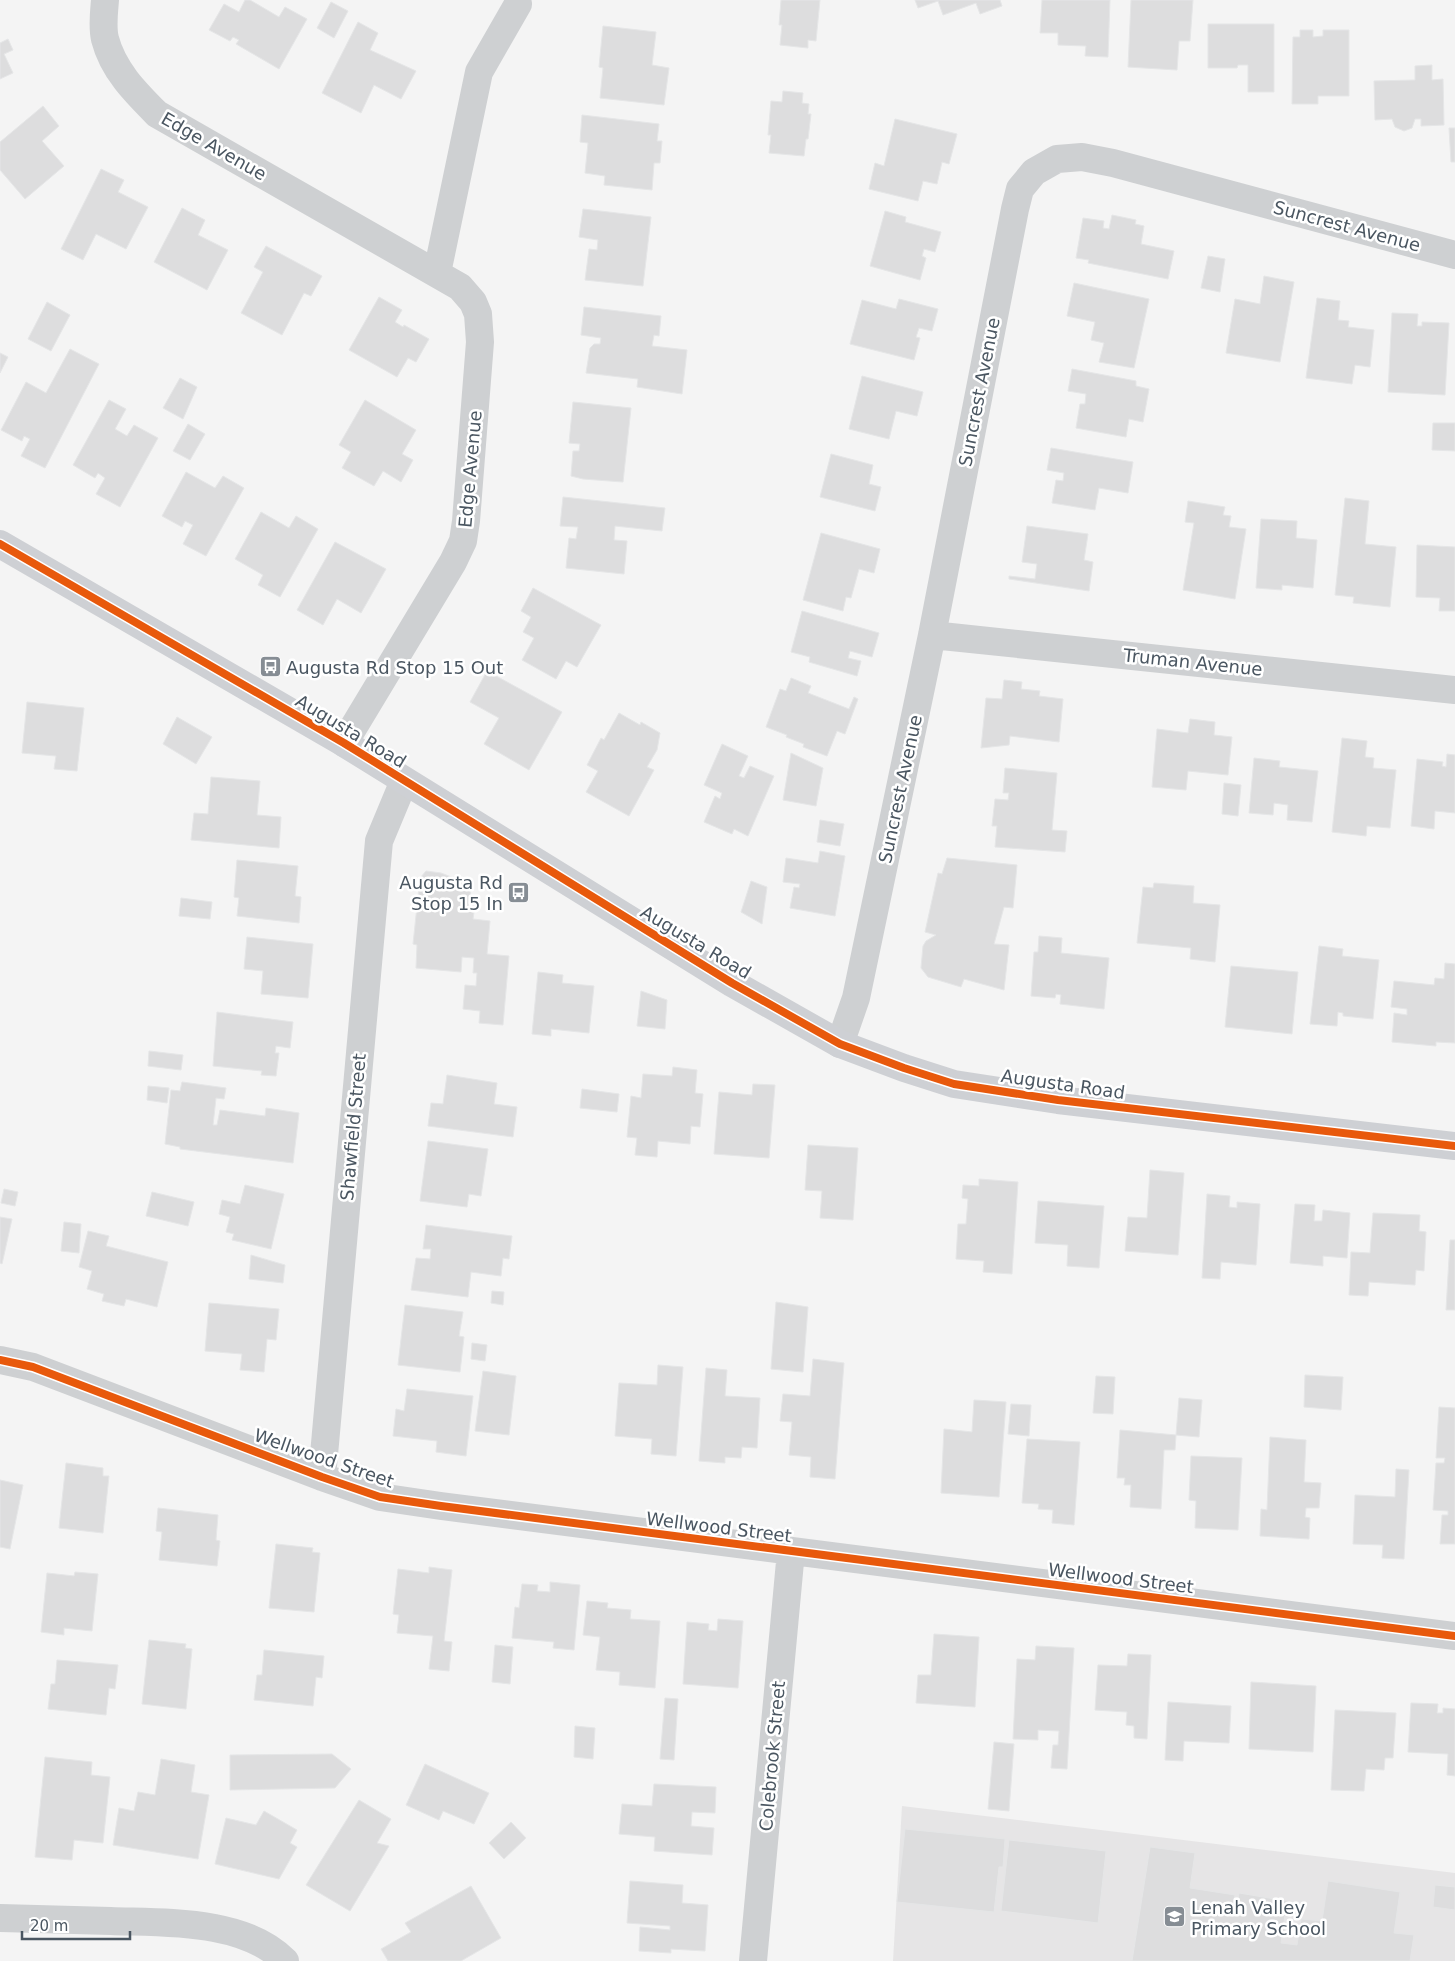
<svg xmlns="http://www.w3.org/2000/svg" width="1455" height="1961" font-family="'DejaVu Sans',sans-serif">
<rect width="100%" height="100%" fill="#f4f4f4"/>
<!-- education -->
<path fill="#e6e5e6" d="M902,1806L1455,1873V1961H893Z"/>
<!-- building -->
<path fill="#ddddde" stroke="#e5e6e7" d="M245,0H250L279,17L285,7L307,19L279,69L236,44L239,40L233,37L230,41L209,30L224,4L239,12Z
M781,0H820L816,41L808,40V48L780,45L782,25H779Z
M915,0H1000L1002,6L980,14L976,3L943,15L938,1L918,8Z
M1042,0H1110L1108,57L1085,56L1086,46L1058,45V33H1040Z
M1131,0H1193L1190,41H1179L1177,70L1128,67Z
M331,2L348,11L334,38L317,28Z
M358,22L378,33L370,50L416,71L401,99L374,85L361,113L322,93Z
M1208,24H1274V92H1248V65H1238L1237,68H1208Z
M603,26L656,32L652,65L669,68L664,105L600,98L603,68L599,67Z
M1300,30H1313V37L1323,36V30H1349V96H1318V104H1292L1293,37H1300Z
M8,39L13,50L4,54L13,73L0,79V43Z
M1432,65V80L1443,79L1444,125L1421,126V119H1415L1412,128L1404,131L1395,127L1392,119L1375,120L1374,81L1415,80V66Z
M783,91L803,93L802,103L809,104L808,114H811L808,139H806L804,156L769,153L771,135H768L771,101L782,102Z
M43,106L59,126L42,141L64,166L25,199L0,170V142Z
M582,115L659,124L657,141H662L660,163H654L652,190L604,185L605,176L585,173L588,143L580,142Z
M895,119L957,134L949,164L942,162L937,184L923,181L918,201L869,189L875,163L884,166Z
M1449,128H1455V162H1451Z
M101,169L124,180L118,192L148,207L126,249L96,234L83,260L61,249Z
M182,208L205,220L198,235L228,250L207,290L154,262Z
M583,209L651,217L643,286L585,280L589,249L597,250L598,240L579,237Z
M885,211L906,217L905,222L941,232L935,252L924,249L922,256L926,258L920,280L870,266Z
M1112,215L1136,220L1135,224L1144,226L1141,244L1174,251L1168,279L1088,263L1089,260L1076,258L1083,218L1104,221L1103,228L1109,229Z
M266,246L322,276L311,296L304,293L282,335L241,313L263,272L254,267Z
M1208,256L1225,259L1220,292L1201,288Z
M1264,276L1294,282L1280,362L1226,353L1235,299L1260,304Z
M1074,283L1149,299L1134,368L1099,362L1104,343L1091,340L1095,322L1067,316Z
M379,297L402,310L395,322L403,327L404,325L429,339L416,362L408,358L397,377L349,350Z
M1317,298L1340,301L1338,320L1349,321L1348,327L1374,330L1370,367L1355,365L1352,384L1306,378Z
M899,299L938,309L932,331L919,328L916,337L920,338L914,360L850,344L862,300L896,309Z
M47,302L70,315L51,351L28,339Z
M584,307L661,316L659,336L654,335L652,346L687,350L682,394L637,387L638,379L586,373L590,348L594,344H600L601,338L581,335Z
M1392,313L1418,314L1417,326H1422V322L1449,323L1445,395L1388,392Z
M70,349L99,364L45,468L21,456L30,439L24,436L22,441L1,430L26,382L46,393Z
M0,353L8,357L0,373Z
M1072,369L1136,381V386L1149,389L1143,422L1129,419L1126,437L1076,428L1080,404H1085L1086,394L1068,391Z
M862,376L923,392L917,416L896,411L889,439L849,429Z
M180,378L197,387L183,419L163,408Z
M109,400L126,409L115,429L127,436L134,425L158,438L120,507L96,494L105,478L98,473L95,478L73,465Z
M365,400L416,430L402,454L413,460L401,482L383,471L374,486L342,468L351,452L339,445Z
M573,402L631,408L623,482L583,479L571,476L573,451H579L580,444L569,443Z
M1433,423H1455V451L1432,450Z
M188,424L205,434L190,460L173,451Z
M1051,448L1133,462L1128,493L1099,488L1095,510L1052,503L1056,480L1063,481L1064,473L1047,470Z
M831,454L873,465L869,484L881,487L875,511L820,497Z
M186,472L215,488L223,476L244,488L206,556L183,544L193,525L185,521L182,527L162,516Z
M563,497L665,508L662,531L615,526L614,540L627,541L624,574L566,568L569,538L576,539L578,527L560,526Z
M1345,498L1369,501L1365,544L1396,547L1390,607L1353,603L1354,597L1335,595Z
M1188,501L1225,507L1223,515L1231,516L1229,527L1246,529L1235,599L1183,590L1194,523L1185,522Z
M261,512L289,528L296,516L318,529L280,597L258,585L263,575L235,559Z
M1261,519L1297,521L1296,538L1317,540L1313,588L1282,585V590L1256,588Z
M1027,526L1088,534L1084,560L1093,562L1089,591L1009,579V576L1035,579L1037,564L1022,562Z
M821,533L880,549L874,573L859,569L851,598L846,597L843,611L803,600Z
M335,542L386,569L361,613L337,599L323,625L297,610Z
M1417,545L1455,547V611H1439L1440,598L1416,597Z
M533,588L601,625L577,667L566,661L556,679L522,660L534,638L523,632L531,617L521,611Z
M802,611L879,633L872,657L850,651L848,658L861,661L857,676L809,662L810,657L791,652Z
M487,671L562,712L529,770L484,744L499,718L470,702Z
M791,678L811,686L808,693L849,709L854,697L858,699L845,734L837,731L827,756L803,747L804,744L786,737L787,735L766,727L780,689L786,691Z
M1004,680L1022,682L1021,689L1040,691L1039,696L1063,699L1059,742L1010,736L1009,745L981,748L986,698L1002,699Z
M27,702L84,708L77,771L54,769L56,756L22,753Z
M619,713L640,725L641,722L660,733L657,750L647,767L654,770L629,816L586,792L598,771L587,765L601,738L604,740Z
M177,717L212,737L196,764L163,744Z
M1190,719L1215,722L1214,735L1232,737L1228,775L1188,771L1186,790L1152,787L1157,729L1188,733Z
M1342,738L1367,741L1365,757L1374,758L1373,768L1396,770L1390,828L1367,826L1366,836L1332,832Z
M722,744L748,756L739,776L744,778L750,766L774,776L748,836L734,829L732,834L704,822L715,796L720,799L722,793L704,785Z
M791,753L823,768L816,806L783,800Z
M1447,754L1455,755V813L1435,811L1434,829L1411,826L1417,759L1443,762L1442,766L1446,767Z
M1254,758L1280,761L1279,767L1318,771L1312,822L1287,820L1288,805L1274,803L1273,815L1249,813Z
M1005,768L1057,773L1052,830L1067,831L1065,852L995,847L997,826H992L995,799L1008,800L1009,793H1003Z
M211,777L260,781L257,815L281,817L279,848L191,840L194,813L208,814Z
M1224,783L1241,785L1238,816L1222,814Z
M820,820L844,824L840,846L817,842Z
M820,851L845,856L835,916L790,908L794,887L799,888L800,884L783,882L786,858L818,863Z
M947,858L1017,865L1013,908L1004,907L994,944L1009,945L1004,990L964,979L961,987L928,977L921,968L923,946L926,941L936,935L925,932L938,873L942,874Z
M237,860L298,866L295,896L301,897L299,923L237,916L239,898L234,897Z
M426,871L441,873L472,885L467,911L474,912L473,919L490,921L487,954L509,956L503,1025L479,1023L480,1011L463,1009L465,985L476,986L477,973H473L474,958L462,957L461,972L416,968L417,945L413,944L420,878Z
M751,881L767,887L762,924L741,912Z
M1154,883L1194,886L1193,903L1220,905L1215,962L1190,959L1191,948L1137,943L1143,887L1153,888Z
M181,898L212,902L210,919L179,916Z
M1039,936L1062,938L1061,953L1109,958L1104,1009L1060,1004L1061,995L1056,994L1055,998L1031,996L1034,952H1038Z
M247,937L313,944L308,998L261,994L263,971L244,969Z
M1319,946L1343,949L1342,956L1379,960L1373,1019L1343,1016V1013L1338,1012L1337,1026L1310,1024Z
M1445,963L1455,964V1043L1436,1042V1046L1392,1042L1394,1013L1407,1015V1009L1391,1007L1394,981L1434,985L1435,978L1444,979Z
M1231,966L1298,972L1292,1034L1225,1027Z
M538,972L563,975L562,983L594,986L589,1033L551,1029V1036L532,1034Z
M641,991L667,1000L665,1029L637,1026Z
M217,1012L293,1022L290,1048L276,1046L275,1053H279L276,1076L261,1075L262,1071L213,1066Z
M149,1051L183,1055L181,1070L148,1066Z
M673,1067L697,1070L695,1093L703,1094L700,1127L691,1126L690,1144L658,1141L657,1157L635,1155L637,1138L627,1137L631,1096L641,1098L643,1074L672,1076Z
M447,1075L497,1083L494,1104L517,1107L513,1137L428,1126L431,1103L443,1104Z
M182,1082L226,1088L224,1099L216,1098L213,1125H217L220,1110L265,1116L266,1108L299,1113L293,1163L180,1149V1147L165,1144L171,1090L180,1091Z
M753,1084L775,1085L769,1158L714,1154L719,1092L752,1095Z
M148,1086L169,1088L167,1103L147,1100Z
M582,1089L619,1094L617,1112L580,1108Z
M428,1141L488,1149L481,1196L469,1194L467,1207L420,1201Z
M808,1145L858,1148L853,1220L820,1218L822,1191L805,1190Z
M1150,1170L1184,1173L1178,1255L1125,1251L1128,1217L1147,1218Z
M979,1179L1018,1182L1012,1274L983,1272L984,1261L956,1259L958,1224H966L968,1199L962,1198L963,1185L979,1186Z
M245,1185L284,1194L271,1249L232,1240L234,1234L226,1232L230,1217L219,1214L222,1200L240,1204Z
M4,1189L18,1192L15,1206L1,1203Z
M152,1192L194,1202L188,1226L146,1216Z
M1207,1194L1230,1196L1229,1207L1237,1208V1202L1260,1204L1256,1265L1221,1262L1220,1279L1202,1278Z
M1038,1201L1104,1206L1099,1268L1067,1266L1068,1245L1035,1243Z
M1295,1204L1315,1205L1314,1221H1322L1323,1210L1350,1213L1347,1258L1323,1256V1266L1290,1263Z
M1373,1213L1420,1215L1419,1231L1426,1232L1424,1271L1416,1270L1415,1285L1369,1282L1368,1296L1349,1295L1351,1252L1370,1253Z
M0,1217L12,1219L2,1264L0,1263Z
M64,1222L81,1224L79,1253L61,1251Z
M426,1225L512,1236L509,1259L503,1258L501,1276L471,1272L468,1297L411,1290L416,1258L430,1259L431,1249H423Z
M88,1231L109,1236L106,1246L168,1262L157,1307L126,1299L124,1306L102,1301L104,1294L87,1289L92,1271L79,1267Z
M1450,1240H1455V1310H1446Z
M251,1255L285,1265L283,1283L249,1279Z
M492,1291L504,1292L503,1305L491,1303Z
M776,1302L808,1307L803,1372L771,1369Z
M209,1303L279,1309L276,1340L267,1339L264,1372L240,1370L242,1354L205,1351Z
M405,1305L463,1312L459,1336L464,1337L460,1372L398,1365Z
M472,1343L487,1345L485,1361L471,1359Z
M813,1359L844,1363L835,1479L810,1477L811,1457L789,1455L792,1422L780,1421L783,1394L810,1396Z
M658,1365L683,1367L676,1456L651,1454L652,1439L615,1436L619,1383L657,1385Z
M706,1368L727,1370L725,1396L760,1398L757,1448L742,1447L741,1458L725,1457V1463L699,1461Z
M483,1371L516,1376L509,1435L475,1431Z
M1305,1375L1343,1377L1341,1410L1304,1407Z
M1096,1376L1115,1377L1113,1414L1093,1413Z
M407,1389L473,1396L466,1456L436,1452L437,1441L393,1436L396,1409L404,1411Z
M1179,1398L1202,1400L1199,1437L1176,1435Z
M974,1400L1006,1402L999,1497L941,1493L944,1429L972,1432Z
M1011,1404L1031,1405L1029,1436L1008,1434Z
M1439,1407L1455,1408V1544H1440L1442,1515H1448V1511L1433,1510L1436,1463H1444L1445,1458H1436Z
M1120,1430L1176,1435L1175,1450H1164L1161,1509L1130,1507L1131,1485H1124L1125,1478H1117Z
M1270,1437L1306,1440L1304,1482L1321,1483L1319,1508H1306L1305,1517L1310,1518L1309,1539L1260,1536L1261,1509L1267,1510Z
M1027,1439L1080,1442L1074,1525L1052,1523L1053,1510L1038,1509L1039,1504L1022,1503Z
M1191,1456L1242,1458L1238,1530L1195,1528L1196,1501L1189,1500Z
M66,1463L103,1468V1476H109L103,1533L59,1528Z
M1396,1469L1409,1470L1404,1559L1382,1558L1383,1545L1353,1544L1355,1495L1395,1497Z
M0,1480L23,1485L10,1549L0,1547Z
M158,1508L218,1515L216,1540L220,1541L217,1566L159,1560L162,1532L156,1531Z
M276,1544L313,1548L312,1552L320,1553L314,1612L269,1608Z
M429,1567L452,1570L444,1641L452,1642L449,1671L429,1669L433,1636L397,1633L399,1615L393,1614L398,1569L429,1573Z
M75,1572L98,1574L92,1631L64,1628V1635L41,1632L47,1573L74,1576Z
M550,1582L580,1585L574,1650L553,1648L554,1642L512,1638L515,1607L519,1608L522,1584L538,1585L537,1591L550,1592Z
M587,1601L608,1603L607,1608L631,1610L630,1619L660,1621L655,1688L619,1685L620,1672L596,1670L600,1637L583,1635Z
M718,1619L743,1621L738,1688L683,1684L687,1622L709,1624L708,1630L717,1631Z
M934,1634L979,1637L975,1707L916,1703L918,1675H931Z
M149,1640L186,1644L185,1648L192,1649L186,1709L142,1704Z
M495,1645L513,1647L510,1684L492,1682Z
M1036,1646L1074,1648L1067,1769L1051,1768L1053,1745H1058L1059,1731L1038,1730V1740L1013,1739L1017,1659L1035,1660Z
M264,1650L324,1656L322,1678L316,1677L313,1706L254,1700L257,1675H262Z
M1128,1654L1151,1655L1147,1739L1134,1738V1726L1126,1725L1127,1712L1095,1710L1098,1665L1127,1666Z
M57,1660L118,1665L115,1689L109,1688L106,1715L48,1709L51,1684H55Z
M1251,1682L1316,1686L1313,1752L1249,1749Z
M665,1698L678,1699L674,1760L660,1759Z
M1168,1702L1231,1706L1229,1743L1184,1741L1183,1761L1165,1760Z
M1411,1703L1438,1704L1437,1713H1443V1708L1455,1709V1776L1447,1775L1448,1754L1408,1752Z
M1335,1710L1396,1713L1393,1758H1385L1384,1770L1366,1769L1364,1791L1331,1790Z
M575,1726L595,1728L593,1759L574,1757Z
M994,1742L1014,1744L1009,1811L988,1809Z
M332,1754L351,1769L335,1788L230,1790V1755Z
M45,1757L92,1762L91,1775L110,1777L103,1843L74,1840L72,1860L35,1857Z
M161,1759L195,1765L191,1792L209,1795L198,1859L113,1845L119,1808L134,1811L138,1792L155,1795Z
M425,1764L489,1793L474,1824L443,1811L439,1820L406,1805Z
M654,1784L716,1787L715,1813L692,1812L691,1826L714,1828L712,1855L654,1851L655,1837L619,1834L622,1804L652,1806Z
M359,1800L391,1819L377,1843L389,1846L350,1911L306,1885Z
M264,1811L297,1830L290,1843L297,1847L279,1879L215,1864L226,1818L256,1825Z
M511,1822L526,1838L504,1859L489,1843Z
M905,1829L1005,1839L1003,1867H999L994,1912L897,1902Z
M1009,1840L1106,1851L1098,1923L1001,1911Z
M1150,1847L1195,1853L1190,1888L1235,1895L1232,1916H1235L1239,1893L1287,1901L1281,1943L1297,1945L1301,1919L1322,1921L1328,1881L1400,1892L1394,1933L1414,1935L1410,1961H1132Z
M630,1881L683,1885L682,1903L708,1905L705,1951L671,1949V1953L639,1951L640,1927L670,1930V1926L627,1923Z
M1435,1885L1455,1887V1910L1433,1907Z
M471,1886L501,1938L461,1961H388L381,1949L411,1932L405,1923Z"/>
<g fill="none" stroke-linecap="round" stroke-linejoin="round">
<!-- minor -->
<path stroke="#ced0d2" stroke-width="28" d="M105,0C104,12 102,27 105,39C113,70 135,92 157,114L460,287L473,302L478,314L480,342L466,521L463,541L453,562L344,743
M437,273L479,72L518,4
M932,635L1455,690
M840,1044L856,998L932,635L1015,209L1020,189L1034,172L1057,159L1082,157L1113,163L1455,255
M0,1360L33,1367L322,1477L380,1497L441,1506L1455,1636
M322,1477L379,841L404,781
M0,1918C37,1919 74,1920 111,1921C165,1923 244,1919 285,1961
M753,1961L791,1551"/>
<!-- secondary -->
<path stroke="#ced0d4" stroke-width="28" d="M0,544L344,743L732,983L840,1044L904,1068L954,1084L1058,1100L1455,1146"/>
<defs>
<path id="cycleway" d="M0,544L344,743L732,983L840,1044L904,1068L954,1084L1058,1100L1455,1146
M0,1360L33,1367L322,1477L380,1497L441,1506L1455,1636"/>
</defs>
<!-- cycleway casing -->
<use href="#cycleway" stroke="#fff" stroke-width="11"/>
<!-- cycleway -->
<use href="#cycleway" stroke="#e8590c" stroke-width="8"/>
</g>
<!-- icons -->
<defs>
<symbol id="bus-square" viewBox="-11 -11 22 22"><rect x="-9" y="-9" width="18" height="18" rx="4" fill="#868d94" stroke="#fff"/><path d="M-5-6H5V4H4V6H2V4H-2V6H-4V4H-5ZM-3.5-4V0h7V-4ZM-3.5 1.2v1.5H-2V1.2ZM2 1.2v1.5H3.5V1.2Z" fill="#fff"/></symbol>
<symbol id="school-square" viewBox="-11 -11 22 22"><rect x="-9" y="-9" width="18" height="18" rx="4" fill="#868d94" stroke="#fff"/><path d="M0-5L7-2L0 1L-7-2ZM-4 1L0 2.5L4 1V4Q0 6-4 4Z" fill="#fff"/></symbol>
</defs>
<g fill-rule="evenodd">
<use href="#bus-square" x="258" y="654" width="25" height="25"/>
<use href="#bus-square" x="506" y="880" width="25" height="25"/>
<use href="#school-square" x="1162" y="1904" width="25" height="25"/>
</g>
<g text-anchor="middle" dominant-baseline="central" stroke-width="5" stroke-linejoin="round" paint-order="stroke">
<!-- street labels -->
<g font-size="18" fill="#4a5661" stroke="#fff">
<text transform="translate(214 146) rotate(30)">Edge Avenue</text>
<text transform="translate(1347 226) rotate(15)">Suncrest Avenue</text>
<text transform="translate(979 392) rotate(-79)">Suncrest Avenue</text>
<text transform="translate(470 469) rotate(-85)">Edge Avenue</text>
<text transform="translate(1193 662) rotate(6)">Truman Avenue</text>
<text transform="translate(351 731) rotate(31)">Augusta Road</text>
<text transform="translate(900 789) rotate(-78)">Suncrest Avenue</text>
<text transform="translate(696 942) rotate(31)">Augusta Road</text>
<text transform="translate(1063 1084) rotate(8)">Augusta Road</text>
<text transform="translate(353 1127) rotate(-85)">Shawfield Street</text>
<text transform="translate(324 1458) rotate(19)">Wellwood Street</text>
<text transform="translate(719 1527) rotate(7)">Wellwood Street</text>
<text transform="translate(1121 1578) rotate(7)">Wellwood Street</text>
<text transform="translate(772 1756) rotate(-85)">Colebrook Street</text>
</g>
<!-- poi labels -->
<g font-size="18" fill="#4a5661" stroke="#fff" text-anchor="start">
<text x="286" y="667">Augusta Rd Stop 15 Out</text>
<text x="503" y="882" text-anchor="end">Augusta Rd<tspan x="503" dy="21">Stop 15 In</tspan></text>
<text x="1191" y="1907">Lenah Valley<tspan x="1191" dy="21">Primary School</tspan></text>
</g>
</g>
<!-- scale -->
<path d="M22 1931v8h108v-8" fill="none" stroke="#4a5661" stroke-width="2.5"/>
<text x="30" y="1931" font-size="15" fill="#4a5661" stroke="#ffffff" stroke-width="4" paint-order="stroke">20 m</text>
</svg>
